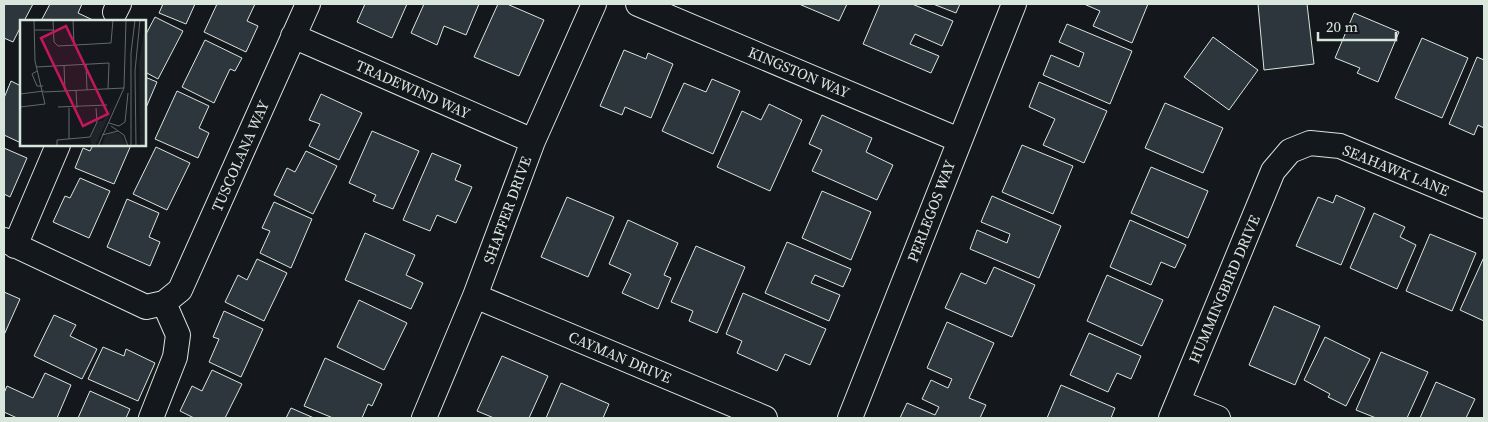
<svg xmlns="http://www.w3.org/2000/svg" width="1488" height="422" font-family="'Source Serif 4',serif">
<rect width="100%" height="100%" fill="#14181c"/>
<!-- building -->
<path fill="#2c363c" stroke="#d8e6dc" d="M4,4H33L24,21H21V26L13,42L4,38Z
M50,4H82L78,13L95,21H41Z
M163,4H195L186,24L159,13Z
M217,4H255L247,21L258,26L246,52L204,32Z
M365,4H407L392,38L357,22Z
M424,4H479L466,35L444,26L437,45L411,33Z
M498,4H507L544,20L519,76L474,57Z
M799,4H847L839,21Z
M880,4H912L953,21L942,46L915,34L910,44L939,56L931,73L863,44Z
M933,4H960L956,13Z
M1084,4H1148L1132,43L1093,26L1100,11Z
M1258,4H1307L1314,64L1264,70Z
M1354,13L1399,32L1378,82L1357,73L1360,68L1335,58Z
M155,17L183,31L158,79L145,72V36Z
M1067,24L1132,51L1110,104L1043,75L1051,55L1079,67L1084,53L1059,42Z
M1213,37L1258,70L1229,110L1184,77Z
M1422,38L1468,58L1442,118L1395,98Z
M205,40L242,58L235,71L230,69L214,103L182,87Z
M624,50L646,59L648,53L673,64L651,118L625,107L622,115L600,106Z
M1477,57L1484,60V128L1478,125L1474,135L1449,124Z
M145,77L157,82L145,110Z
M712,79L740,91L713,154L662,131L684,83L706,92Z
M11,81L21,86V143L4,135V98Z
M1039,82L1107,111L1084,163L1043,145L1055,119L1029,107Z
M177,91L209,106L199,128L209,133L198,158L155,139Z
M321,94L362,113L339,160L309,146L320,124L309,120Z
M1165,103L1223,128L1203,173L1145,148Z
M769,104L802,120L770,191L717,167L742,111L761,120Z
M822,115L872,138L866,152L893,165L877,200L812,171L822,150L809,144Z
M372,131L419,151L393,209L373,201L376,195L349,183Z
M93,145H131L114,184L75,168L83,148L90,151Z
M1022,145L1073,166L1053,214L1002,192Z
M156,147L190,163L167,210L133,194Z
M4,148L27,158L10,197L4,194Z
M306,151L337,166L313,214L274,195L287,168L295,172Z
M432,153L461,165L455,180L472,187L456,223L437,215L430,231L403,220Z
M1151,167L1208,191L1188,238L1131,213Z
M80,178L110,191L89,238L53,222L65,196L70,198Z
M822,191L871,212L851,260L802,238Z
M1336,195L1365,208L1341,265L1296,246L1318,197L1333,203Z
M992,196L1061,226L1039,278L970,249L977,230L1007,243L1010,234L981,222Z
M567,197L614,217L588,277L541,257Z
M127,199L159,213L149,237L160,242L150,266L107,247Z
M274,202L312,219L291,268L260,253L270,231L262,228Z
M1374,213L1405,227L1400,237L1416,245L1397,289L1350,268Z
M628,220L678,243L664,275L671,278L658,309L622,293L631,274L609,264Z
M1130,220L1186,245L1175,268L1161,262L1151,285L1110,267Z
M365,233L415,255L406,275L423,283L411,309L345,280Z
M1430,234L1476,253L1452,311L1406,291Z
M787,242L851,269L843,287L815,275L811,283L840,295L829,321L765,293Z
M696,246L745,267L717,333L689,321L693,311L671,302Z
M1484,257V321L1460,310Z
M257,259L287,273L264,321L225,302L238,275L247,280Z
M994,267L1035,285L1012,337L945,308L961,273L986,284Z
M1107,275L1163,300L1142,346L1087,321Z
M4,292L20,299L4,335Z
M743,293L826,329L810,365L785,354L777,371L737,353L742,341L726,334Z
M359,300L407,323L384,370L337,347Z
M1274,306L1320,326L1295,385L1249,365Z
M224,311L263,329L241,377L209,362L219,339L213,337Z
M54,315L76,325L70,336L97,349L82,379L34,356Z
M947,322L994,343L969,398L986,405L980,418H900L907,403L935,415L939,407L922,399L931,380L948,388L952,379L927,368Z
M1089,333L1141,356L1131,379L1117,373L1108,392L1070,375Z
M1325,337L1370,359L1346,406L1328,397L1330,394L1304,380Z
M103,347L124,356L126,349L155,363L138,401L88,379Z
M1381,352L1428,372L1407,418H1376L1356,410Z
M502,356L548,376L529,418H494L477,411Z
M325,358L382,384L372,406L368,404L362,418H333L304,406Z
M212,370L242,384L225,418H194L180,411L192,386L202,391Z
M45,373L71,385L57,418H17L4,412V393L7,386L33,398Z
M1436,382L1475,399L1466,418H1420Z
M561,383L609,404L603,418H546Z
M1061,385L1115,408L1111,418H1047Z
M90,391L130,409L126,418H78Z
M291,408L314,418H286Z"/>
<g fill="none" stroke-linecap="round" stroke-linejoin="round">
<defs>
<path id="minor" d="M638,4L959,140
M115,12L119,4
M293,36L533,141
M4,240L146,307L164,303L180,290L308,4
M15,246L58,145
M475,296L765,418
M1178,402L1218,418
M151,418L175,357L178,335L164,303
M424,418L475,296L533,141L594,4
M850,418L1014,4
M1171,418L1273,171L1290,151L1310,143L1340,146L1484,206"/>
</defs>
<!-- minor casing -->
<use href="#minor" stroke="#d8e6dc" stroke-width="26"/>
<!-- minor -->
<use href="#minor" stroke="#14181c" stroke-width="24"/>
</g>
<g text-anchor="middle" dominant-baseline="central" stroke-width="4" stroke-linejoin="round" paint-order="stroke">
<!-- street labels -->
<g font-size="15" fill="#d8e6dc" stroke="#14181c">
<text transform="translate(799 72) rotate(23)">KINGSTON WAY</text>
<text transform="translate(413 89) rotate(24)">TRADEWIND WAY</text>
<text transform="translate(240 156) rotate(-66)">TUSCOLANA WAY</text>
<text transform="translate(1396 170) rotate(22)">SEAHAWK LANE</text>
<text transform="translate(507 210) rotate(-70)">SHAFFER DRIVE</text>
<text transform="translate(931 211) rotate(-69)">PERLEGOS WAY</text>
<text transform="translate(1224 289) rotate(-67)">HUMMINGBIRD DRIVE</text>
<text transform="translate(620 357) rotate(23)">CAYMAN DRIVE</text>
</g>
</g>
<!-- overview -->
<g transform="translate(20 20)">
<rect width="126" height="126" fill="#14181c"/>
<path d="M126,1V126H120L119,43ZM95,82L75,126H72L70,119L78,101H83ZM93,112L101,114L107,126H82L85,116Z" fill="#202428"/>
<path fill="none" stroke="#626a69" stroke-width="1" d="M33,0L34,22L38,26L91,23L93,0M53,0L54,25M14,10H34M66,44L67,70M44,45L45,71M16,47L89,43L88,69M17,51L12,54L17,66H23M56,70L57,88M24,72L104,68M0,74L24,71M0,87L25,84L15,41L14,0M38,87L87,85M89,103L99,106L105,102L108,73M91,106L104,115L108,126M82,115L98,111M49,119V88M37,126V120L70,117L77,102L76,88M78,126L104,68L106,0M111,126V33L115,0M116,126L115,51L120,0"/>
<path fill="#c2185b" fill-opacity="0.15" stroke="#c2185b" stroke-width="2.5" d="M46,6L88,94L63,106L21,18Z"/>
<rect width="126" height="126" fill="none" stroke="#d8e6dc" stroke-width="2.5"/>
</g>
<!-- border -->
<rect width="1488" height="422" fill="none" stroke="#d8e6dc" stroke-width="10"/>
<!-- scale -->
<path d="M1318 32v8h78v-8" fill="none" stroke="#d8e6dc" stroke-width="2.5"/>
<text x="1326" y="32" font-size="15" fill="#d8e6dc" stroke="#14181c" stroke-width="4" paint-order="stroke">20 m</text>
</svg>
